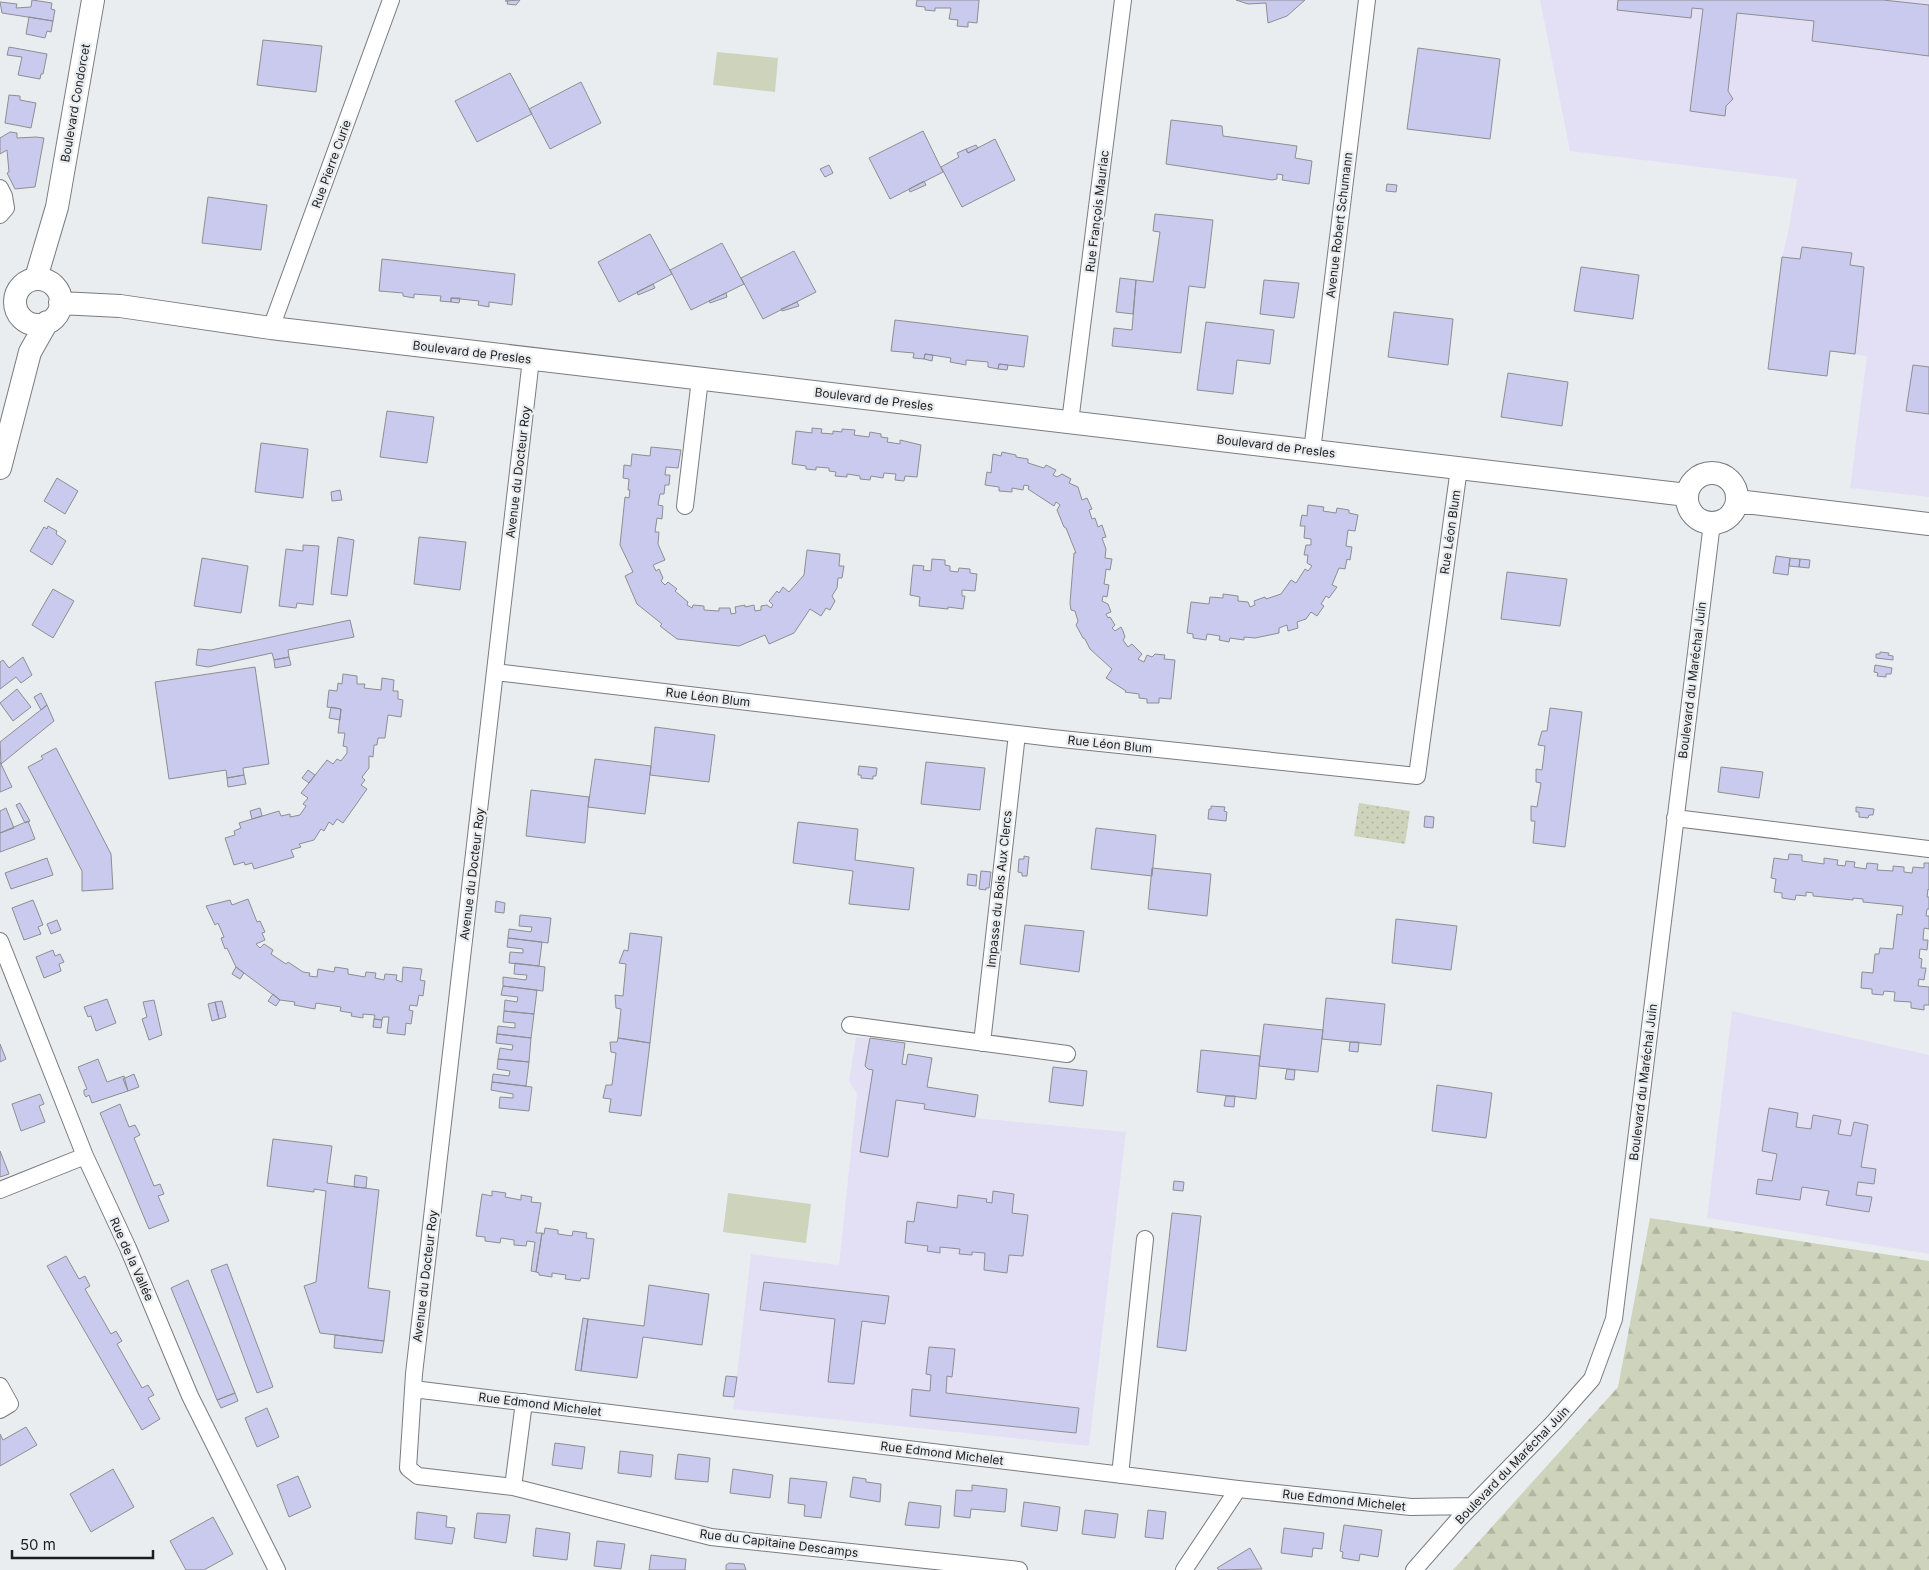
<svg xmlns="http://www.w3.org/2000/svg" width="1929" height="1570" font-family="Inter,sans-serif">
<defs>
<pattern id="forest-firs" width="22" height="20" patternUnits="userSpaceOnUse" patternTransform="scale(1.25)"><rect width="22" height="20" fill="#ced3bc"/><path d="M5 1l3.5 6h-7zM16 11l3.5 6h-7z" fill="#b0b5a1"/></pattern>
<pattern id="park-dots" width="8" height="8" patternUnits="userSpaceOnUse" patternTransform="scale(1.25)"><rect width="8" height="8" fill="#ced3bc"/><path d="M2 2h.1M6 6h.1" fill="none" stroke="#b0b5a1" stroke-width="1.8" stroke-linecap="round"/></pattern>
</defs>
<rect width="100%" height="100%" fill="#eaedf0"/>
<!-- education -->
<path fill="#e3e0f6" d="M1540,0H1929V497L1850,488L1867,356L1830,351L1827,376L1768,369L1782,257L1788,233L1797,179L1570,151Z
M1732,1011L1929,1055V1254L1707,1218Z
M856,1037L870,1038L905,1043L902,1064L906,1065L908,1054L932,1058L927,1087L978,1095L975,1118L1126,1132L1089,1446L733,1409L751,1254L839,1265L857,1094L849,1081Z"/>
<!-- grass -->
<path fill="#ced3bc" d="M717,52L778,58L775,92L713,85Z
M728,1193L811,1204L806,1243L723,1232Z"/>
<!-- forest -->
<path fill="url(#forest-firs)" d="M1650,1218L1929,1261V1570H1453L1618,1387Z"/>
<!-- park -->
<path fill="url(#park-dots)" d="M1359,803L1410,811L1405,844L1354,836Z"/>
<!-- building -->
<path fill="#c9caed" stroke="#8e8e91" d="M32,0L52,3L51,9L55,10L53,21L2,13L0,2L17,4L16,8L31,7Z
M520,0L516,5L507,4L508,1H505Z
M917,0H979L977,23L968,22V27L957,26L958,20L949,19L951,8H935V11L925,10V7L916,6Z
M1236,0H1305L1287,16L1268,23L1266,3L1248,4Z
M1618,0H1883L1929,5V56L1812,41L1814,21L1737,13L1728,91L1733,99L1726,106L1725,116L1690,111L1703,9L1692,8L1691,18L1617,10Z
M29,17L53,21L51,32L47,31L45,38L26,34Z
M263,40L322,46L316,92L257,85Z
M9,47L47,54L43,74H41L40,79L18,75L22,57L7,55Z
M1418,48L1500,59L1490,139L1407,129Z
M510,73L532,114L477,142L455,101Z
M581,82L601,123L550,149L529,109Z
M9,95L20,96V100L36,103L31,128L5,123Z
M1171,120L1222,126L1223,136L1297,146L1295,158L1312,161L1309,184L1282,180L1283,175L1277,174V179L1272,180L1166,164Z
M923,131L943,172L890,199L869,158Z
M10,132L17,133V138L36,137L44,138L35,187L15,189L7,173L9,172L7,150L0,154V138Z
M995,139L1015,180L962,207L941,167L959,157L957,153L966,149L968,153Z
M976,145L978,148L968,153L966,149Z
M829,165L833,173L825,177L820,169Z
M924,181L926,185L910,192L909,189Z
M1387,184L1397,185L1396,192L1386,191Z
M208,197L267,205L261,250L202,243Z
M1155,214L1213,220L1205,288L1189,286L1181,353L1112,346L1114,328L1132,330L1136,280L1153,282L1160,232L1153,231Z
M650,234L672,274L619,302L598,262Z
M722,243L744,284L691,310L670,270Z
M1802,247L1852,253L1850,265L1864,267L1855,354L1830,351L1827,376L1768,369L1782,257L1800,259Z
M794,251L816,292L763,319L741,278Z
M382,259L515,274L512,305L489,302V307L478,305L479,301L451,298V302L440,301L441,296L414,294V298L403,296V293L379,291Z
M1581,267L1639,275L1633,319L1574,311Z
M1120,278L1136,280L1133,314L1116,312Z
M1264,280L1299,283L1294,318L1260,314Z
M653,284L655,288L638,295L637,292Z
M726,293L727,297L710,303L709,301Z
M451,298H460L459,303L451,302Z
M797,302L799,306L782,311L781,309Z
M1394,312L1453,319L1448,365L1388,357Z
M895,320L1028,336L1024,367L999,364L998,369L988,367V362L966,360V365L950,362L951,358L925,354L924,359L913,358L914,353L891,351Z
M1206,322L1274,330L1270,364L1237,360L1233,394L1197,390Z
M925,354L933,355L932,361L924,359Z
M999,364L1008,365L1007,370L998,369Z
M1913,365L1929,367V414L1906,411Z
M1508,373L1568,382L1562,426L1501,417Z
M387,411L434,417L427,463L380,457Z
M812,428L822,429L821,433L833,434V431L842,432V429L855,430L854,435L869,437L870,432L881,434V437L888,438L887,442L900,444V440L921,445L917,477L905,476L904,481L895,480L896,474L884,473L883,478L871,476L870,480L860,479V476L847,474V477L835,476L836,472L829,471V468L816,467V470L806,469V466L792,464L796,431L812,433Z
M261,443L308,449L303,498L255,492Z
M651,447L681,450L678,468L666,467L665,475H670L669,485H665L664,494H660L658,505L663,506L662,519L657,518L655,532H659L658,544L665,560L653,565L656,571L659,569L663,578L661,581L665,585L668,582L677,589L675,591L688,602L687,605L692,608L693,605L704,606V610L719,611V608H730L731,614L736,613L735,607L745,605V607L754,605L755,611L761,610V606L767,605L771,608L773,605L769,601L777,591L779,593L783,587L789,592L804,575L807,550L840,554L839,566H844L842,578H838L837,588L832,596L835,601L830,610L826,608L821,616L810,609L794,633L769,644L765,635L739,646L677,639L660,626L662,624L637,604L625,576L633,572L620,545L625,497L629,498L630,490H628L629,479L623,478L624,465L631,466L632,454L650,456Z
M1002,452L1016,455V457L1028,459V463L1044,468L1046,465L1056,470L1053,475L1057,477L1062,474L1071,479L1069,483L1078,487L1082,500L1087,498L1092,509L1089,510L1092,519L1095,518L1098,527L1102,525L1106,537L1102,538L1106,549L1105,558L1112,559L1110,570L1106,569L1105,578L1104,584L1109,585L1107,597L1103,596L1102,601L1108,604L1111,612L1106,614L1108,618L1110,617L1115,625L1112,628L1115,631L1121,627L1123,631L1125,637L1123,640L1128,647L1132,644L1142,654L1138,659L1144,662L1147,655L1152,657L1155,654L1165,655L1164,659L1175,660L1171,699L1159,698V703H1147V699L1139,698V694L1125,692L1126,691L1106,678L1112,669L1090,649L1085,639L1083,638L1076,625L1078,621L1075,611L1071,610L1070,603L1074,553H1076L1066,528L1064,527L1057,510L1060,505L1056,502L1054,506L1028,489L1029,486L1024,485L1023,490L1012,488V492L999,491V487L985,485L987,472L991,473L993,454L1001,456Z
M57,478L78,491L65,514L44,501Z
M340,490L342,500L332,501L331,492Z
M1308,505L1324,507L1323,511L1336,513L1337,508L1349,510V513L1358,515L1355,531L1348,530L1346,546L1352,547L1350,560L1347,559L1345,569L1339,568L1332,585L1337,587L1329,598L1326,596L1321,604L1324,606L1317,616L1311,612L1306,619L1297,622L1298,628L1288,631L1287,625L1279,628V633L1255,638L1244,637V640L1230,638L1229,642L1219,640L1220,636L1207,634L1206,640L1193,638V634L1187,633L1191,602L1209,604L1210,597L1223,598V594L1238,596V601L1248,602L1250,607L1255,605L1254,601L1265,597L1266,599L1281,594L1291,580L1296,583L1305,569L1308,571L1312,566L1307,563L1308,555H1304L1306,545H1311V539L1304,538L1305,526H1300L1302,515L1307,516Z
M48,526L57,531L56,534L66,541L52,565L30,551L44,527L47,529Z
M338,537L354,540L347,596L331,594Z
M419,537L466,542L460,590L414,584Z
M303,545L319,546L313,605L297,603L296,608L279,606L286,549L303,551Z
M1776,556L1790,558L1788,575L1773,573Z
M202,558L248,566L241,613L194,606Z
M1790,558L1800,559L1799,567L1789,566Z
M932,559L945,560V565L950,566V571L958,572L959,568L970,569V573L977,574L975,591L962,590V596H965L963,609L948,607V609L919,606L920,597L910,595L913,565L924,566L923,570L931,571Z
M1800,559L1810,560L1809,568L1799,567Z
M1507,572L1567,579L1560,626L1501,619Z
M53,589L74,601L53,638L32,625Z
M350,620L354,637L288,650L289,657L274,660L272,653L208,667L196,665L198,649L211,650Z
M1880,652L1889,653L1888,655L1893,656V660L1876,658V654H1880Z
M23,657L32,675L21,683L16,677L0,689V662L3,660L9,668Z
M289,657L291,665L275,668L274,660Z
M1875,665L1892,668L1891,674H1886V677L1877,676L1878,673L1874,672Z
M255,667L269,764L243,768L244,775L227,778L226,770L169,779L155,682Z
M343,674L357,676V684H365L364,688L381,690L382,678L394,680L393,691H398V699L403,700L401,717L388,715L385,738H378L377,745H374L373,757L369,756V768L362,777L365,780L361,785L367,789L343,823L337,819L333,825L329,822L324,831L321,829L314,840L299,844L301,847L291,850L294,857L254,869L252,863L245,865L244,862L234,865L225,838L235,835L234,831L241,828L239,823L279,811L281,816L290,814V817L300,815L306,806L303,804L308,798L301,793L309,783L327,760L333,764L337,759L341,761L347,753V747L343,746L345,733H338L341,709L327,707L329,690L337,691L338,683L342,684Z
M17,689L31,707L13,721L0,703Z
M41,693L47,705L41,710L34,697Z
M47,705L54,721L1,764L0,742Z
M331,707L341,709L340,720L329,718Z
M1550,708L1582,712L1565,847L1533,843L1535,821H1531V806L1537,807L1541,783L1536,782V769L1542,770L1545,746L1538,745L1542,731H1547Z
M655,727L715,735L709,782L650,775Z
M56,748L111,854L113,889L82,891V871L28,767L43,759L41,756Z
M595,759L651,766L645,814L588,807Z
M0,762L12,787L0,792Z
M926,762L985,768L980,810L921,804Z
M859,766L877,768L876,776H873V779L861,778V775H858Z
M1721,767L1763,772L1759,798L1718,792Z
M308,770L315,775L309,783L302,778Z
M244,775L246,784L228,787L227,778Z
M531,790L589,797L585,843L526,836Z
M20,803L30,821L25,823L16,805Z
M1211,806L1225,807L1224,811L1227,812L1226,821L1208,819L1209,809H1211Z
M1856,807L1874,809L1873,815H1869L1868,818L1859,817V812H1856Z
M6,808L14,828L0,833V811Z
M260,808L262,816L252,819L250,811Z
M1425,816L1434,817L1433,828L1424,827Z
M28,821L35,839L0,852V833Z
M798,822L858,829L855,860L914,868L909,910L849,904L853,871L793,863Z
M1096,828L1156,835L1152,876L1091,869Z
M1789,854L1802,855V861L1824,864V858L1838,860L1837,865L1845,866L1846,861L1855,862L1854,867L1866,869L1867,863L1878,864L1877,870L1893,871V866L1904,867V872L1912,873L1913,867L1924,868V863H1929V890L1928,889L1927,897H1929V909H1927L1926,916H1929V929L1924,928L1923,940H1928L1927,950L1920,949L1919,958L1922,959L1921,968H1926L1924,980L1919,979L1918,986L1929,987V1005H1924V1010L1911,1008V1002L1894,1001L1895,992L1884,991L1883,995L1872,994V989L1861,988L1862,972L1873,973L1875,954H1879L1880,948L1893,949L1897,914L1902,915L1903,906L1863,902V899L1853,898V900L1813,896V893L1806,892V896L1796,895L1795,900L1782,898V893L1774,892L1776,879L1771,878L1774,858L1788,860Z
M1024,856L1029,857L1027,876H1022V873L1018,872L1019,859H1024Z
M47,858L53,875L11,889L5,873Z
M1152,868L1211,874L1207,916L1148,909Z
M981,871L991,872L989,888H986V890L979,889Z
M968,874L977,875L976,886L967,885Z
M248,899L257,922L260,921L265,932L262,933L265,940L256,944L260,948L264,944L273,950L271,954L286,964L288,962L303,972L310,973L309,976L317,977L318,969L334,972L335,967L348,969V974L365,977L366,972L376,973L375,978L384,980L385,974L397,975L396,980L402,982L403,967L422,969L420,980L425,981L423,996L419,995L417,1006L410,1005L409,1010L413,1011L411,1024L406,1023L405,1035L387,1033L389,1017H383L382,1020L374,1019L375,1015L363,1014V1018L351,1016L352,1013L340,1011L341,1007L316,1003L315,1009L294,1005L295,1002L280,1000L236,967L227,948L225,949L221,938L224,937L218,923L215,925L206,906L230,900L232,905Z
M33,900L43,925L38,927L41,934L24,940L12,908Z
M496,901L505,903L504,913L495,912Z
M520,915L551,918L548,943L508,938L509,929L531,932L532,927L519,926Z
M1396,919L1457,926L1451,970L1392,963Z
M57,920L61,930L51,934L47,924Z
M1025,925L1084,931L1079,972L1020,964Z
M630,933L662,937L650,1043L618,1038L621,1009L616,1008L615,995L623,996L626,964L619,963L624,950L628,951Z
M508,938L542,942L539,966L509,963L510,952L523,953V949L507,947Z
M53,950L55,956L60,954L64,962L59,964L61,971L44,978L36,957Z
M515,963L545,967L543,991L503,986V977L526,980L527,975L514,974Z
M236,967L244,973L240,979L232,974Z
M503,986L537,990L534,1014L504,1011L505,1000L517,1002L518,997L501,995Z
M273,994L280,1000L276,1006L268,1001Z
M1326,998L1385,1004L1381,1045L1322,1039Z
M107,999L116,1023L96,1031L91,1016L88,1017L84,1007Z
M154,1000L162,1035L149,1040L142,1019L147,1017L143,1002Z
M222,1001L226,1017L219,1019L215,1002Z
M215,1002L219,1019L212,1021L208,1004Z
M504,1011L534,1014L531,1038L497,1034L498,1026L515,1028V1023L503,1022Z
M374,1019L382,1020L381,1028L373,1027Z
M1264,1024L1323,1030L1318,1072L1259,1066Z
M497,1034L531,1038L529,1062L498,1059L500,1048L512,1050L513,1045L496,1043Z
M618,1038L650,1043L641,1116L609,1112L611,1099L603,1098L606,1085H612L616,1053L611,1052L610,1042H617Z
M870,1038L905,1043L902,1064L906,1065L908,1054L932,1058L927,1087L978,1095L975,1117L924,1109L925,1104L896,1100L888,1157L860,1152L873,1070L868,1069L865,1066Z
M1350,1042H1359L1358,1052L1349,1051Z
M0,1044L6,1059L0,1062Z
M1201,1050L1260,1056L1256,1099L1197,1092Z
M98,1059L107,1082L124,1076L128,1091L92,1103L89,1095L86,1097L84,1094V1090L87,1089L78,1067Z
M498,1059L529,1062L526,1086L492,1082L493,1074L509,1076L510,1071L497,1069Z
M1053,1067L1087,1071L1083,1106L1049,1102Z
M1287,1069L1295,1070L1294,1080L1285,1079Z
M134,1074L139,1087L128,1091L123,1079Z
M492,1082L532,1087L529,1111L499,1108L500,1097L513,1098V1094L491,1090Z
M1437,1085L1492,1093L1486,1138L1432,1131Z
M40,1094L44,1104L39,1106L45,1122L21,1131L12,1104Z
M1226,1096H1235L1234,1107L1224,1106Z
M120,1104L129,1127L135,1125L140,1135L134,1138L154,1186L160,1184L164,1194L158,1196L169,1221L149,1229L100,1113Z
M1769,1108L1798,1113L1796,1127L1811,1129L1813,1115L1841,1120L1838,1134L1851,1136L1854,1122L1868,1125L1861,1167L1876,1169L1874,1184L1858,1182L1856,1195L1872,1197L1869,1212L1826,1205L1829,1191L1802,1187L1800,1200L1756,1194L1758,1179L1772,1181L1777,1154L1762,1151Z
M273,1139L332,1146L327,1183L379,1190L368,1288L390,1291L384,1341L320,1333L304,1286L316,1282L326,1191L314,1189V1192L267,1186Z
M0,1151L9,1174L0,1177Z
M355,1175L367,1177L366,1188L354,1187Z
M1174,1181L1184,1182L1183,1191L1173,1190Z
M492,1191L506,1193L505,1197L521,1200V1195L532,1197L531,1202L541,1203L536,1233H542L536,1272L531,1271L535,1242L527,1241L526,1246L514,1245V1240L501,1238L500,1243L485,1241V1237L476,1236L482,1194L492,1196Z
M993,1191L1014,1194L1012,1213L1028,1215L1023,1256L1009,1255L1007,1273L984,1270L985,1253L972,1252V1255L959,1254L960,1249L940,1247V1253L927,1251L928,1246L905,1243L907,1221L914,1222L917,1202L957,1208L958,1195L987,1199L986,1202L992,1203Z
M1172,1213L1201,1216L1186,1351L1157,1347Z
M545,1228L558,1230V1234L572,1236L573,1231L587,1233L586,1238L594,1239L589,1279L581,1278L580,1281L565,1279L566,1275L552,1273V1277L539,1275V1273L536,1272L542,1233L544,1234Z
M66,1256L79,1279L85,1276L90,1286L85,1289L111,1334L116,1331L122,1341L117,1344L142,1388L148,1385L154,1395L148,1398L160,1419L142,1430L47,1266Z
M227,1264L273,1387L257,1393L211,1270Z
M188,1280L235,1393L217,1400L171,1288Z
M764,1282L889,1296L885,1324L862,1321L854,1384L828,1382L835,1319L760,1310Z
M649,1285L709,1294L702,1345L643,1337L637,1378L581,1371L588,1319L644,1326Z
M583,1318L588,1319L581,1371L575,1370Z
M335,1335L384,1341L382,1353L334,1348Z
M929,1347L955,1349L952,1377L947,1376L946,1393L1079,1408L1076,1433L910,1416L912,1389L930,1391L931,1375L926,1374Z
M726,1376L737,1377L734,1397L723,1396Z
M235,1393L238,1401L221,1408L217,1400Z
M267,1408L279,1437L257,1447L245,1418Z
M26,1427L37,1445L0,1466V1434L3,1440Z
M555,1443L585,1447L582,1469L552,1465Z
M620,1451L653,1455L651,1477L618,1473Z
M678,1454L710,1458L708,1482L675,1479Z
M113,1469L134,1507L91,1532L70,1494Z
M733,1469L773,1475L770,1498L730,1493Z
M298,1476L311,1507L289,1517L277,1485Z
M853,1477L866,1479V1482L881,1484L880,1502L850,1497Z
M790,1478L827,1482L821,1518L804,1516L805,1505L788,1503Z
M972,1485L1007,1489L1005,1512L971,1509L970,1518L954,1516L956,1490L972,1491Z
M909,1502L941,1506L939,1528L905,1525Z
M1024,1502L1060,1507L1057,1531L1021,1526Z
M1085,1510L1118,1514L1115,1538L1082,1534Z
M1148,1510L1166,1512L1163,1539L1145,1537Z
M417,1512L447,1516L446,1527L455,1528L452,1544L415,1539Z
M477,1513L510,1515L506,1543L474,1538Z
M213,1517L233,1554L204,1570H186L170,1541Z
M1344,1525L1382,1530L1378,1557L1360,1554L1359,1561L1342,1558L1343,1552L1340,1551Z
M536,1528L570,1533L567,1560L533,1556Z
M1284,1528L1324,1533L1322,1549L1313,1548L1312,1557L1281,1553Z
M597,1541L625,1544L621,1569L594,1566Z
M1250,1548L1262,1569L1219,1570L1217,1568Z
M651,1555L686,1559L685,1570H649Z
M729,1563L744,1564L746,1570H726V1565Z"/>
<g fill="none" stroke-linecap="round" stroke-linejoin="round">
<defs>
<path id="street" d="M0,188L4,196L6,208L0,215
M271,328L391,0
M1070,422L1123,0
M1312,451L1367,0
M685,506L700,379
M495,672L1052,738L1417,776L1459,468
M1675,818L1929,849
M0,941L85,1156L128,1248L190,1396L277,1570
M850,1025L1067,1054
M982,1043L1017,734
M0,1190L85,1156
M0,1386L10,1404L0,1410
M413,1389L1238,1489L1411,1507L1472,1506
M524,1402L513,1487L711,1537L1019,1570
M1120,1475L1145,1239
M513,1487L418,1476L408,1468L414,1374L531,359
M1184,1570L1238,1489
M1414,1570L1458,1520L1554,1422L1592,1379L1614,1319L1712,523"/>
<path id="secondary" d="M36,278L57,207L93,0
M15 302a23 23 0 1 1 46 0a23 23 0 1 1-46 0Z
M60,303L120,306L271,328L1687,495
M0,468L30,352L47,322
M1687 498a25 25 0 1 1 50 0a25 25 0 1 1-50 0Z
M1737,501L1929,524"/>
</defs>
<!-- street casing -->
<use href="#street" stroke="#797b7e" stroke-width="18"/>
<!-- secondary casing -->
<use href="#secondary" stroke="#797b7e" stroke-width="24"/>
<!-- street -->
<use href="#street" stroke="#fff" stroke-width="16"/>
<!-- secondary -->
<use href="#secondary" stroke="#fff" stroke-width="22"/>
</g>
<g text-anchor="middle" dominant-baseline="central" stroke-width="4.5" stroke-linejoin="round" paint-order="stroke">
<!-- street labels -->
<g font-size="12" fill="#1d1e1f" stroke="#eaedf0">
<text transform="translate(75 103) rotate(-80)">Boulevard Condorcet</text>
<text transform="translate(331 164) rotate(-70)">Rue Pierre Curie</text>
<text transform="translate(1097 211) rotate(-83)">Rue François Mauriac</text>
<text transform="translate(1339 225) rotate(-83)">Avenue Robert Schumann</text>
<text transform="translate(472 352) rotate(7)">Boulevard de Presles</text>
<text transform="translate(874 399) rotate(7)">Boulevard de Presles</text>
<text transform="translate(1276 446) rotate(7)">Boulevard de Presles</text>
<text transform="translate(518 472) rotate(-83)">Avenue du Docteur Roy</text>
<text transform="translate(1450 532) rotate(-82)">Rue Léon Blum</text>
<text transform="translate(1692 680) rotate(-83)">Boulevard du Maréchal Juin</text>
<text transform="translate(708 697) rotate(7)">Rue Léon Blum</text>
<text transform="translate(1110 744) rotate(6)">Rue Léon Blum</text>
<text transform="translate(472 874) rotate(-83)">Avenue du Docteur Roy</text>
<text transform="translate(999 889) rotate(-84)">Impasse du Bois Aux Clercs</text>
<text transform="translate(1643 1082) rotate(-83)">Boulevard du Maréchal Juin</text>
<text transform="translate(132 1259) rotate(66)">Rue de la Vallée</text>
<text transform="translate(425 1276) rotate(-83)">Avenue du Docteur Roy</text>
<text transform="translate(540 1404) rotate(7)">Rue Edmond Michelet</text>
<text transform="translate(942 1453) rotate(7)">Rue Edmond Michelet</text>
<text transform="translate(1512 1465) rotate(-46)">Boulevard du Maréchal Juin</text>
<text transform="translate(1344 1500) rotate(6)">Rue Edmond Michelet</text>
<text transform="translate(779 1543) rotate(7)">Rue du Capitaine Descamps</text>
</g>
</g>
<!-- scale -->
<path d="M12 1550v8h141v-8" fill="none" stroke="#1d1e1f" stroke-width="2.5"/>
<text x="20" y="1550" font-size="15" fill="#1d1e1f" stroke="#eaedf0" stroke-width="4" paint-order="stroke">50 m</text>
</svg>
